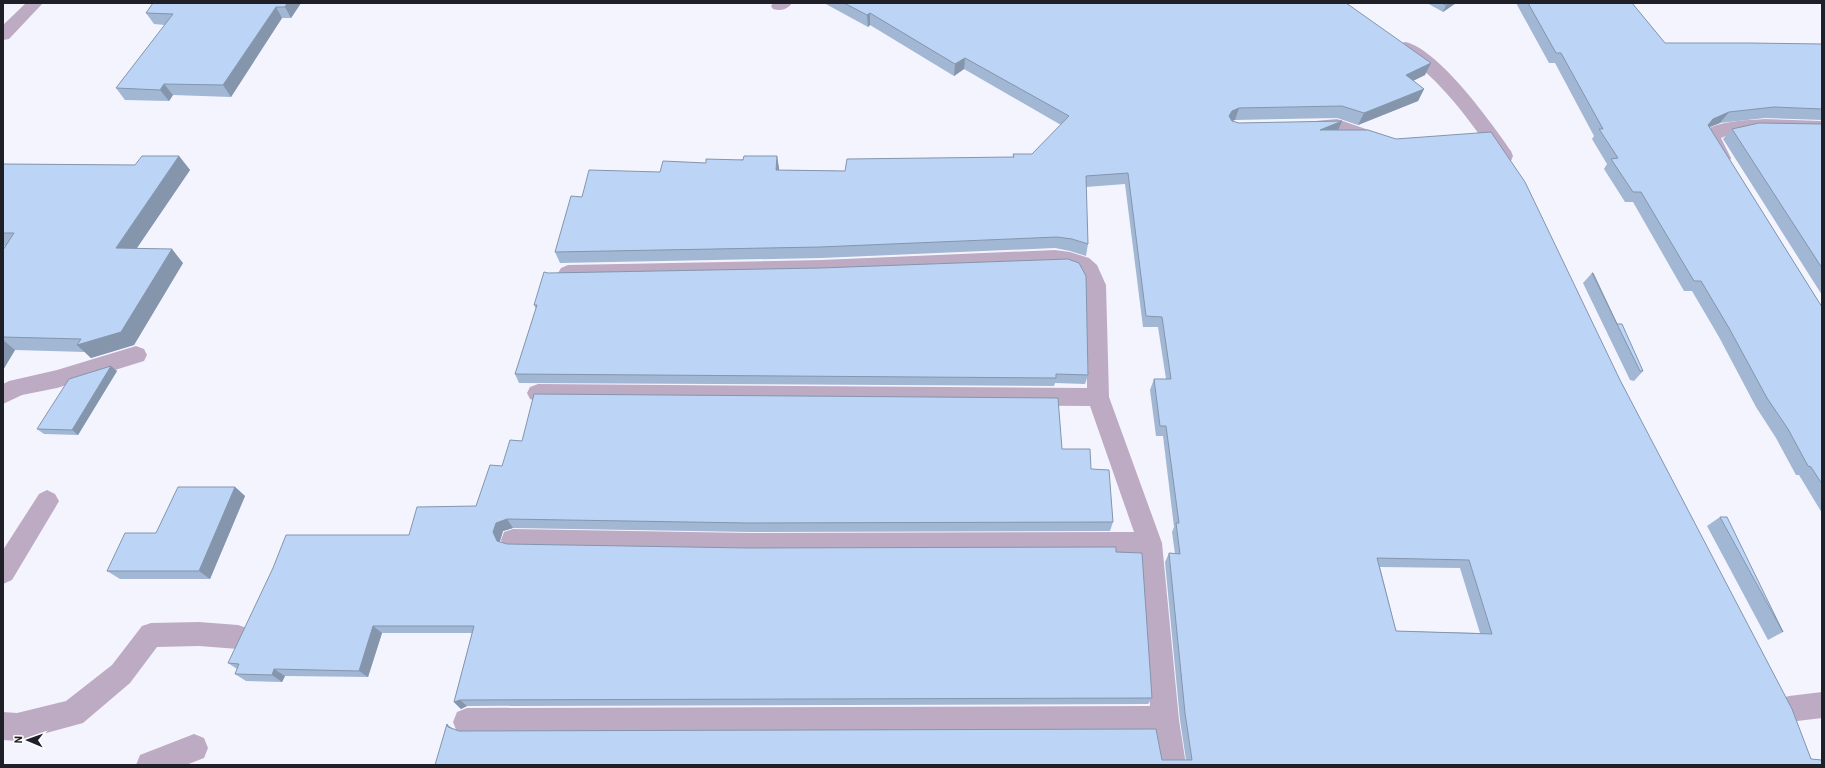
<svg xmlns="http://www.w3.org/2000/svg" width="1825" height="768" font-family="Barlow,sans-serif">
<rect width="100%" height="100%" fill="#f4f4fe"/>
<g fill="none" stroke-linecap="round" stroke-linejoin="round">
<!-- minor -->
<path fill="#bdabc4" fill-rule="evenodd" d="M26,3H43L9,39L3,40V25Z
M773,3H792C787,10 781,11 773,9L771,6Z
M1406,42C1440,51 1491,122 1511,151L1513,156L1511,161L1504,162L1497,161C1470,119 1441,81 1400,51L1398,47L1400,43Z
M1337,119L1386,136L1389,140L1386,144L1380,146L1336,131L1311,132L1305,130L1302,126L1305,122Z
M1765,119L1822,121V133L1765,131L1726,136L1721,138L1731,158L1729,163L1722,164L1715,163L1701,135C1709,121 1749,120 1765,119Z
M1055,250L1070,252L1089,258L1097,265L1106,285L1109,397L1162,543L1179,720L1186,765H1158L1153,734L467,736L457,732L453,722L457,712L467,708L1150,706L1139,554L750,555L513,551L504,548L501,540L504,532L513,529L750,533L1134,532L1090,406L538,402L530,399L527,393L530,387L538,384L1087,388L1086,285C1079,267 1073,267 1055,266L821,276L568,281L561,278L558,273L561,268L568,265L821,260Z
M136,346L144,349L147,355L144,361L57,388L22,395L3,404V384L9,381L57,370Z
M47,490L55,494L59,501L55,508L12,580L3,584V550L39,494Z
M199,622L238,625L247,628L251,637L247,646L238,649L199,646L157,647L130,683L83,723L17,741L3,740V712L17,713L66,701L112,665L142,626L151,623Z
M1822,692V718L1789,722L1779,719L1776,709L1779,699L1789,696Z
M194,734L204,738L208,748L204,758L186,765H136L140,755Z"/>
</g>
<!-- wall -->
<path fill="#a2b7d4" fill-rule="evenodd" d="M153,3H301L291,18H282L231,97L173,95L169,101L125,100L116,88L165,25L154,24L146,13Z
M824,3H1346L1425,75L1413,81L1424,89L1418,101L1358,125L1337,118L1235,120L1232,121L1239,123L1342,121L1338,130L1620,380L1811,759L435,765L447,724L452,728L459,731L1162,760H1186L1180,720L1165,562L1169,553L1175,554L1172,532L1174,527L1163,436H1156L1150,390L1154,379H1166L1158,327H1143L1125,184L1086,187L1088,244L1086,256L1070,251L1055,248L821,258L560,263L555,252L582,197L660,172L706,163L777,156L779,170L845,171L1013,157V154H1032L1061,125L964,69L954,76L870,25L868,27ZM1380,567L1460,568L1480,633L1396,631Z
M1427,3H1456L1443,12Z
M1516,3H1632L1665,43L1822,44V120L1765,118L1720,123L1709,127L1822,307V513L1799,475H1796L1776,438L1756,407L1719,337L1692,291H1684L1633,202H1625L1604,169L1607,164L1592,139L1594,136L1555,63H1549Z
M1822,124V295L1723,139L1732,129Z
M179,156L190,170L137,248L183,263L134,345L91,358L85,352L15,350L3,370V250L5,246H3V164L135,165Z
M548,273L1088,375L1085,384L1055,383L1054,386L519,383L515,374L536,309L534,305Z
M1592,273L1617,324L1643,371L1634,381L1630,380L1583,283Z
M111,366L117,371L78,435L44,434L37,429Z
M1062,449L1091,469L1113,522L1110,531L750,532L513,528L503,531L500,541V542L507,544L747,548L1116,552L1152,698L1148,704L467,706L461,709L454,702L472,633H382L368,677L285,676L282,682L246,681L235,674L237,669L228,663L409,535L476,506L502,466Z
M235,487L245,496L210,579H120L107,571Z
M1720,517L1783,632L1768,640L1707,526Z"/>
<!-- shaded-wall -->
<path fill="#8495ac" d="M287,3H301L291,18L285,7Z
M1450,3H1456L1443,12L1446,5Z
M276,7L282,18L231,97L223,85Z
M870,13V25L868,27L867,15Z
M965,58L964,69L954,76L955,64Z
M1431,63L1425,75L1400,87L1406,75Z
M164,84L173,95L169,101L160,90Z
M1424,89L1418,101L1358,125L1364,113Z
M1239,108L1235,120L1228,122L1229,116L1232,111Z
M1729,112L1720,123L1705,129L1713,119Z
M1342,121L1337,133L1320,130Z
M179,156L190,170L128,261L116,248Z
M777,156L779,168L778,181L776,170Z
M172,249L183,263L134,345L91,358L77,345Z
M3,340L15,350L3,370Z
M111,366L117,371L78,435L72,430Z
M235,487L245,496L210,579L199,571Z
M507,519L513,528L503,531L500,541L504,549L497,541L493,532L496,523Z
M373,626L382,633L368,677L359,671Z
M274,669L285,676L282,682L272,675Z
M460,700L467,706L461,709L454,702Z"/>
<!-- building -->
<path fill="#bcd5f6" stroke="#8495ac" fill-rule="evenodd" d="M153,3H287L285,7H276L223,85L164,84L160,90L116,88L173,14L146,13Z
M844,3H1346L1349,5L1431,63L1406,75L1424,89L1364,113L1342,106L1239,108L1232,111L1229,116L1232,121L1239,123L1341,121H1342L1320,130H1368L1396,139L1491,132L1525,182L1620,380L1792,709L1811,759L1822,760V765H435L447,724L448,727L459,731L1156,729L1162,760H1192L1185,713L1169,553L1180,554L1176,523H1179L1166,426H1160L1154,379H1171L1162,317L1146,316L1128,173L1086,176L1088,244L1072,239L1057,237L820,247L555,252L571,196L582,197L589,170L660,172L663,161L706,163V159L743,160L744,156H777L776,170L845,171L847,159L1014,157L1013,154H1032L1069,116L965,58L955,64L870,13L867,15ZM1377,558L1469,560L1492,634L1396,631Z
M1441,3H1450L1446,5Z
M1528,3H1632L1665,43H1748L1822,44V109L1774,107L1729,112L1713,119L1708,125L1822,307V484L1811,467L1808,466L1788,429L1767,398L1729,328L1701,281H1694L1641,192H1633L1611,159L1618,158L1599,129H1603L1561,53H1556Z
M1759,123L1822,124V268L1732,129Z
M142,156H179L116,248L172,249L121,332L77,345L81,339L3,337V250L14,233H3V164L135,165Z
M1068,259L1079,263L1086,276L1088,375L1056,374V378L515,374L537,305H534L544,272L548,273L820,268Z
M1592,273H1593L1617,324H1622L1643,371H1640Z
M111,366L72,430L37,429L69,379Z
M534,394L1058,398L1062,449H1090L1091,469L1109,470L1113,522L748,523L507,519L496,523L493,532L497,541L507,544L747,548L1116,547V552L1142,553L1152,698L460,700L454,702L474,626H373L359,671L274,669L272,675L235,674L239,664L228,663L273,568L286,535H409L417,507L476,506L490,465L502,466L510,440L522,441Z
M178,487H235L199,571H107L125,533H156Z
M1720,517H1727L1783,632Z"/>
<!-- border -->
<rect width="1825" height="768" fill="none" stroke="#1f1f28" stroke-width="8"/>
<!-- north arrow -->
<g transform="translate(28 740) rotate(272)" stroke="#ffffff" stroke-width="3" paint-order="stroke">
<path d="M0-3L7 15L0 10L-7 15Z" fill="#1f1f28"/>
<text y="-6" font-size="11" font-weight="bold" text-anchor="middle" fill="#1f1f28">N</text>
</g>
</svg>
